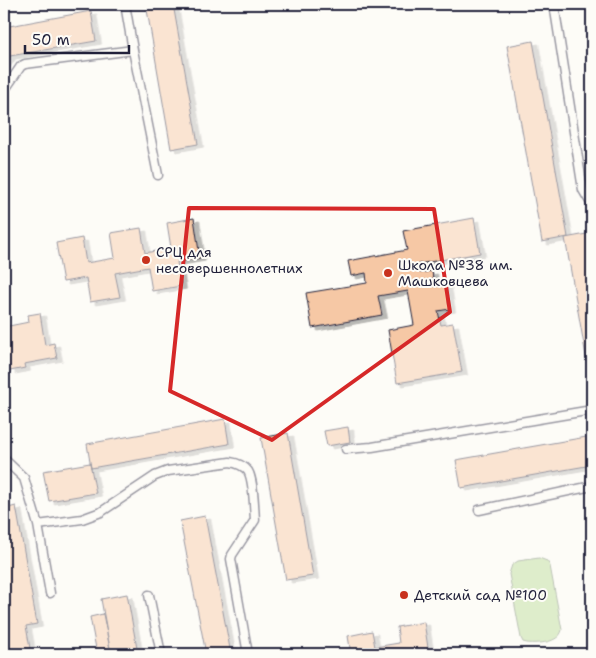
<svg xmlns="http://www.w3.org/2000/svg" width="596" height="658" font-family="'Shantell Sans',sans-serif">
<defs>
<filter id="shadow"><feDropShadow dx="5.5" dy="3" stdDeviation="0" flood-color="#0004"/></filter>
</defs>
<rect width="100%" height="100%" fill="#fdfcf7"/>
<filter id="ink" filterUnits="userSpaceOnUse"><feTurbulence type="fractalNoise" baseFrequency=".02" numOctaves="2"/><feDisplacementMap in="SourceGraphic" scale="10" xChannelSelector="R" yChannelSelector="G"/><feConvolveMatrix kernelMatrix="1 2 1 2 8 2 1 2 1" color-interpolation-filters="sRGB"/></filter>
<g filter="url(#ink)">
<!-- green -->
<path fill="#b9dc96" stroke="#6e7f68" d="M539,558L547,561L550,566L562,630C559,643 538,644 527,643L523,642L521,638L509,574L512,565L518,561Z"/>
<!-- building -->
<path fill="#f6c8a5" stroke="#22223b" filter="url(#shadow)" d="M146,4H173L198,144L171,149Z
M91,11L96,41L10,56L4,65V27Z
M533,41L568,237L542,242L507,46Z
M194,218L200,258L177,262L181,286L152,291L148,267L115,273L120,297L90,302L86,278L63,282L56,243L82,238L86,263L115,258L111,233L141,228L145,253L171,248L167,223Z
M474,218L480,253L418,264L420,273L432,271L434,286L446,284L450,309L438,311L441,325L453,323L462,372L397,383L388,330L414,325L408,291L378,296L382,315L312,328L306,293L367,283L366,273L351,276L348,261L407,250L403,231Z
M592,233V390L565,238Z
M40,313L45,345L54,343L57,358L24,364L25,368L10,371L4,342V327L29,322L28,315Z
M225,419L229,444L91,468L87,444Z
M348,427L350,442L327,446L324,431Z
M288,433L313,576L286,580L261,438Z
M592,436V465L461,488L456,460Z
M90,463L96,493L49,501L43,471Z
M16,506L37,624L26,626L31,654H4V509Z
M205,516L231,654H206L180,521Z
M127,594L138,654H111L101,599Z
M103,614L111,654H97L90,617Z
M424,622L429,654H351L348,636L372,631L375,647L399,643L397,627Z"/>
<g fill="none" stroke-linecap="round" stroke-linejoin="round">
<defs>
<path id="service" d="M125,4L133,50
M554,4L583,190L592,205
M4,91L21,66L25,64L133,50L158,175
M346,449L372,447L592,410
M4,459L24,478L38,525L82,519L101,512L155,476L168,471L230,462C237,463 243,465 248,471C254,481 254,508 255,520L232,555L231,559L248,654
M479,510L592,486
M38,525L50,593
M149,595L161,654"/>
</defs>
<!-- service casing -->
<use href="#service" stroke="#22223b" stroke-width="11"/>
<!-- service -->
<use href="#service" stroke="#fdfcf7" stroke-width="8"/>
</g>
</g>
<!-- marked area -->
<path d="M0 0H596V658H0ZM189,208L434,209L450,312L272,440L170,391Z" fill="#fdfcf7" fill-opacity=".55" fill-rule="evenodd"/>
<path fill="none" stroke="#d62828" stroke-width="4" stroke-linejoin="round" d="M189,208L434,209L450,312L272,440L170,391Z"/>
<!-- markers -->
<g fill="#c8321e" stroke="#fdfcf7" stroke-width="2">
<circle cx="146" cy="260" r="5"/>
<circle cx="388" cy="273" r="5"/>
<circle cx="404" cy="595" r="5"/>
</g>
<g text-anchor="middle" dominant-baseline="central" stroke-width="4" stroke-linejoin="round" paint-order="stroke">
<!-- poi labels -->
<g font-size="14" fill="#22223b" stroke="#fdfcf7" text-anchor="start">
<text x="156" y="252">СРЦ для<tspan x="156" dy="16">несовершеннолетних</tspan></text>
<text x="398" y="265">Школа №38 им.<tspan x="398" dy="16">Машковцева</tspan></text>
<text x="414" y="595">Детский сад №100</text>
</g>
</g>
<!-- margin -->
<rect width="596" height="658" fill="none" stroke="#fdfcf7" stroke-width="20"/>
<rect x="10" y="10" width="576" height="638" fill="none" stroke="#22223b" stroke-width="2" filter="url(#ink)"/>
<!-- scale -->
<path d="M25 45v8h104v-8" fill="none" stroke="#22223b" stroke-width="2.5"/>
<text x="32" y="45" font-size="15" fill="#22223b" stroke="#fdfcf7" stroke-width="4" paint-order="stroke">50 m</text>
</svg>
